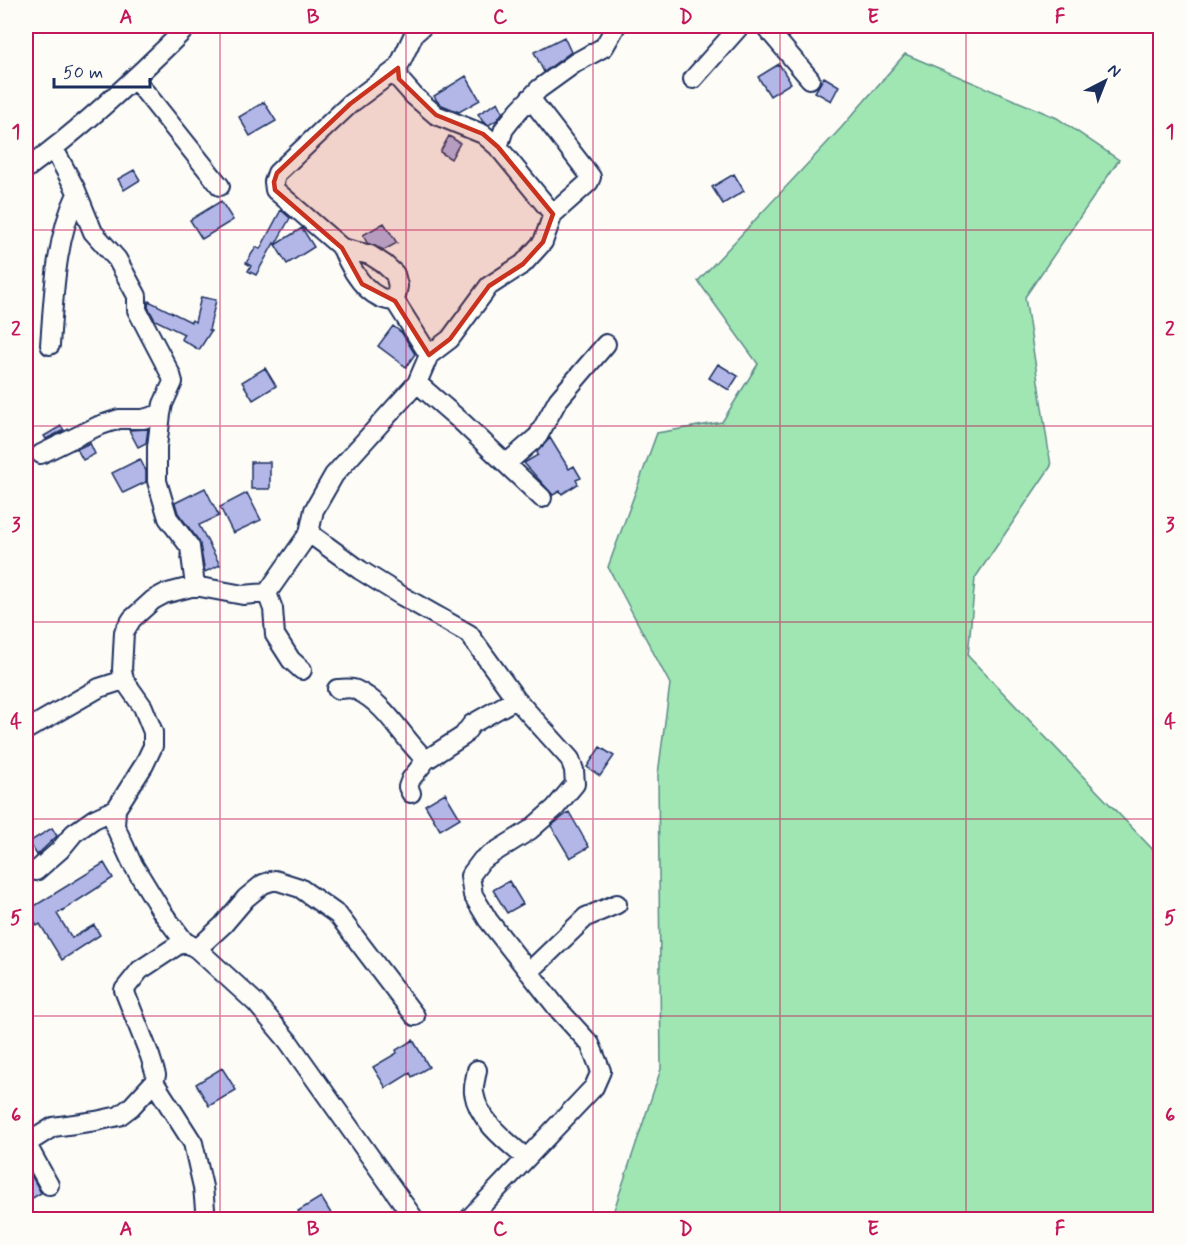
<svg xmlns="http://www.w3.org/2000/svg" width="1186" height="1245" font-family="Mynerve,sans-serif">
<rect width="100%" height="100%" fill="#fdfcf7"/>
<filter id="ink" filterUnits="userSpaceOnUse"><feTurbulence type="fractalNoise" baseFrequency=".0167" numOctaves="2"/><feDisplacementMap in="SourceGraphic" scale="12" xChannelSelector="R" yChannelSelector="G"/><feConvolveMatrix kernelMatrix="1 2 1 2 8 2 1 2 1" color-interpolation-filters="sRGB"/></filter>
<g filter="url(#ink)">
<!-- green -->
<path fill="#9fe6b3" stroke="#5d8a88" stroke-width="1.5" d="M905,54L1057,118L1119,160L1025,297L1051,466L975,578L968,656L1160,857V1219H611L661,1069L658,774L670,684L608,567L657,433L722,422L758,364L698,281L841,128Z"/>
<!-- building -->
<path fill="#b2b7e8" stroke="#1b2f5e" stroke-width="1.5" d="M564,37L571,52L544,72L534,52Z
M779,64L791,83L770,96L758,77Z
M466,76L480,100L459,112L442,105L437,101L434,96Z
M824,77L839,86L831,101L815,92Z
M264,102L276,121L250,136L239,117Z
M498,102L503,112L497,120L489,125L483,122L478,114Z
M449,136L460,143L451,159L440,152Z
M134,170L140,180L124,190L118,179Z
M734,174L744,191L723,204L712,187Z
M221,201L233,220L202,239L190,220Z
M281,210L290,218L275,245L302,228L314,247L287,264L274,243L256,275L248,271L251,266L246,263L256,247L260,249Z
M384,223L397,243L384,250L367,243L363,235Z
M201,297L216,300L209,330L211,331L199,350L181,339L184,334L155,320L148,307L149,301L191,322L192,320L195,322Z
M393,326L402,333L415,354L406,367L378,346Z
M718,364L738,376L729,390L709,378Z
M265,368L276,386L253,400L242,382Z
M61,426L64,430L46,439L44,436Z
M148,429L146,443L138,447L129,430Z
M550,438L569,469L574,466L581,478L576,480L578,484L562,494L560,491L553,495L524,463L538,455L537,452Z
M90,443L95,454L83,460L77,449Z
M140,459L146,471V482L123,493L112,473Z
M251,462H270V489H251Z
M205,488L219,516L199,525L220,565L205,572L199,541L178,513L175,503Z
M247,493L261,520L233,533L220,507Z
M600,747L614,756L600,776L587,767Z
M445,793L460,818L440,830L425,805Z
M569,812L589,847L570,858L551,826Z
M52,828L57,836L37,855L29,842Z
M104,863L113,878L57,914L72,938L94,925L100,935L62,960L40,924L37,926L28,910Z
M509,881L523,904L507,913L493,890Z
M413,1040L429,1067L412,1077L410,1073L386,1088L373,1067L397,1053L396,1050Z
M222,1068L236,1090L209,1106L196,1084Z
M26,1166L41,1193L26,1202Z
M321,1197L335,1220H304L298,1211Z"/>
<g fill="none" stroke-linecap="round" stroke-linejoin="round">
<defs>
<path id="minor" d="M765,26L810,79
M398,68L399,79L414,96L436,115L483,134L498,147L553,214
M134,78L220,186
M693,79L740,26
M498,147L504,129L519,110L539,89L575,63L604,47L616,26
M54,149L75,188L93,232L117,259L137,296V310L171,375L173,382L163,404L161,414L157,447V481L168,518L190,547L195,586
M26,169C84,127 137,77 188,26
M342,248C351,270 367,300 395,301
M50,345C54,294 55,240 77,194
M429,355L450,339L489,286L523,264L543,242L553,214L589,182L591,177L530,98
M417,383L463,423L542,498
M41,454L98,426L119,419H143L161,414
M507,463L538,436L558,400L606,344
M309,533L360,570L402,596L469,634L516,699L570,759L574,770L575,784L555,808L530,830L482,860L470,876L473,895L488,920L558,1009L590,1044L601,1071L594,1087L468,1220
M267,593L273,609L275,635L291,660L302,670
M337,689C343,689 351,687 356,690C387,704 402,738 426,760
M26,730L99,688L124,680
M411,793L408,787L411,779L426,760L463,736L472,724L516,699
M36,871L60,850L74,833L94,819L116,809
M197,949L223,925L246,898L263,884L275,880L300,888L338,915L415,1016
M529,972L586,917L617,904
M477,1070C476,1077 473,1086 474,1093C478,1120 507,1142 526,1158
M154,1082L193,1143L203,1187L206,1220
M26,1143L49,1185
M26,1144L53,1127L96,1121L119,1116L131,1107L154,1082L156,1075L150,1056L124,990L140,970L184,941
M415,1220L288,1041L256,1003L197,949L184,941L162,912L132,863L115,826L116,809L144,765L153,746V732L143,707L124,680L122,670L124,632L132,619L153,600L164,594L195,586L243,595L267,593L309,533L314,510L334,475L417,383L429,355L395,301L398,286L395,274L384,264L370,255L342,248L275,190L274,182L277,173L350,104L398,68L414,34L423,26"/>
</defs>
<!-- minor casing -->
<use href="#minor" stroke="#1b2f5e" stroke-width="22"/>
<!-- minor -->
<use href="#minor" stroke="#fdfcf7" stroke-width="18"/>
</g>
</g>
<!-- marked area -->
<path fill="#c8321e" fill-opacity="0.2" stroke="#c8321e" stroke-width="4.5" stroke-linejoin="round" d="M398,68L399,79L436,115L483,134L498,147L553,214L543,242L523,264L489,286L450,339L429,355L395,301L362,284L342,248L275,190L274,182L277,173L350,104Z"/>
<!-- grid -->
<path fill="none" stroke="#c2185b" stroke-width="1.5" stroke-opacity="0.55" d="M220,26V1220M406,26V1220M593,26V1220M780,26V1220M966,26V1220M26,230H1160M26,426H1160M26,622H1160M26,819H1160M26,1016H1160"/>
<!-- margin -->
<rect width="1186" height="1245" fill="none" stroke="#fdfcf7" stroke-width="66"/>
<!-- north arrow -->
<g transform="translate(1105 81) rotate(42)" stroke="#fdfcf7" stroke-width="4.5" paint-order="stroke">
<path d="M0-4.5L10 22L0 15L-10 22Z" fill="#1b2f5e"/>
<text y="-9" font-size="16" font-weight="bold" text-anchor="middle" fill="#1b2f5e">N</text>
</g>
<!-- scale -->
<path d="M54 78v9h96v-9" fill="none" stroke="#1b2f5e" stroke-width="3"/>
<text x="63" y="78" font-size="18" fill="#1b2f5e" stroke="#fdfcf7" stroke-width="4.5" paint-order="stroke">50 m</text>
<rect x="33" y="33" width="1120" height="1179" fill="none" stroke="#c2185b" stroke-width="2"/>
<g font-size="20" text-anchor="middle" font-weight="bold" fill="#c2185b">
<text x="126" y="23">A</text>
<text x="313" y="23">B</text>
<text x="500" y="23">C</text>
<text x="686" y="23">D</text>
<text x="873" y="23">E</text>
<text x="1060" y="23">F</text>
<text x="16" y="138">1</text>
<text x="1170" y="138">1</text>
<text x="16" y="335">2</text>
<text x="1170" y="335">2</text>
<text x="16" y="531">3</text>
<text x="1170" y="531">3</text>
<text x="16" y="728">4</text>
<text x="1170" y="728">4</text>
<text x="16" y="924">5</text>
<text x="1170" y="924">5</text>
<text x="16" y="1121">6</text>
<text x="1170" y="1121">6</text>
<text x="126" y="1235">A</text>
<text x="313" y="1235">B</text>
<text x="500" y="1235">C</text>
<text x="686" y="1235">D</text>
<text x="873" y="1235">E</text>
<text x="1060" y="1235">F</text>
</g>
</svg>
